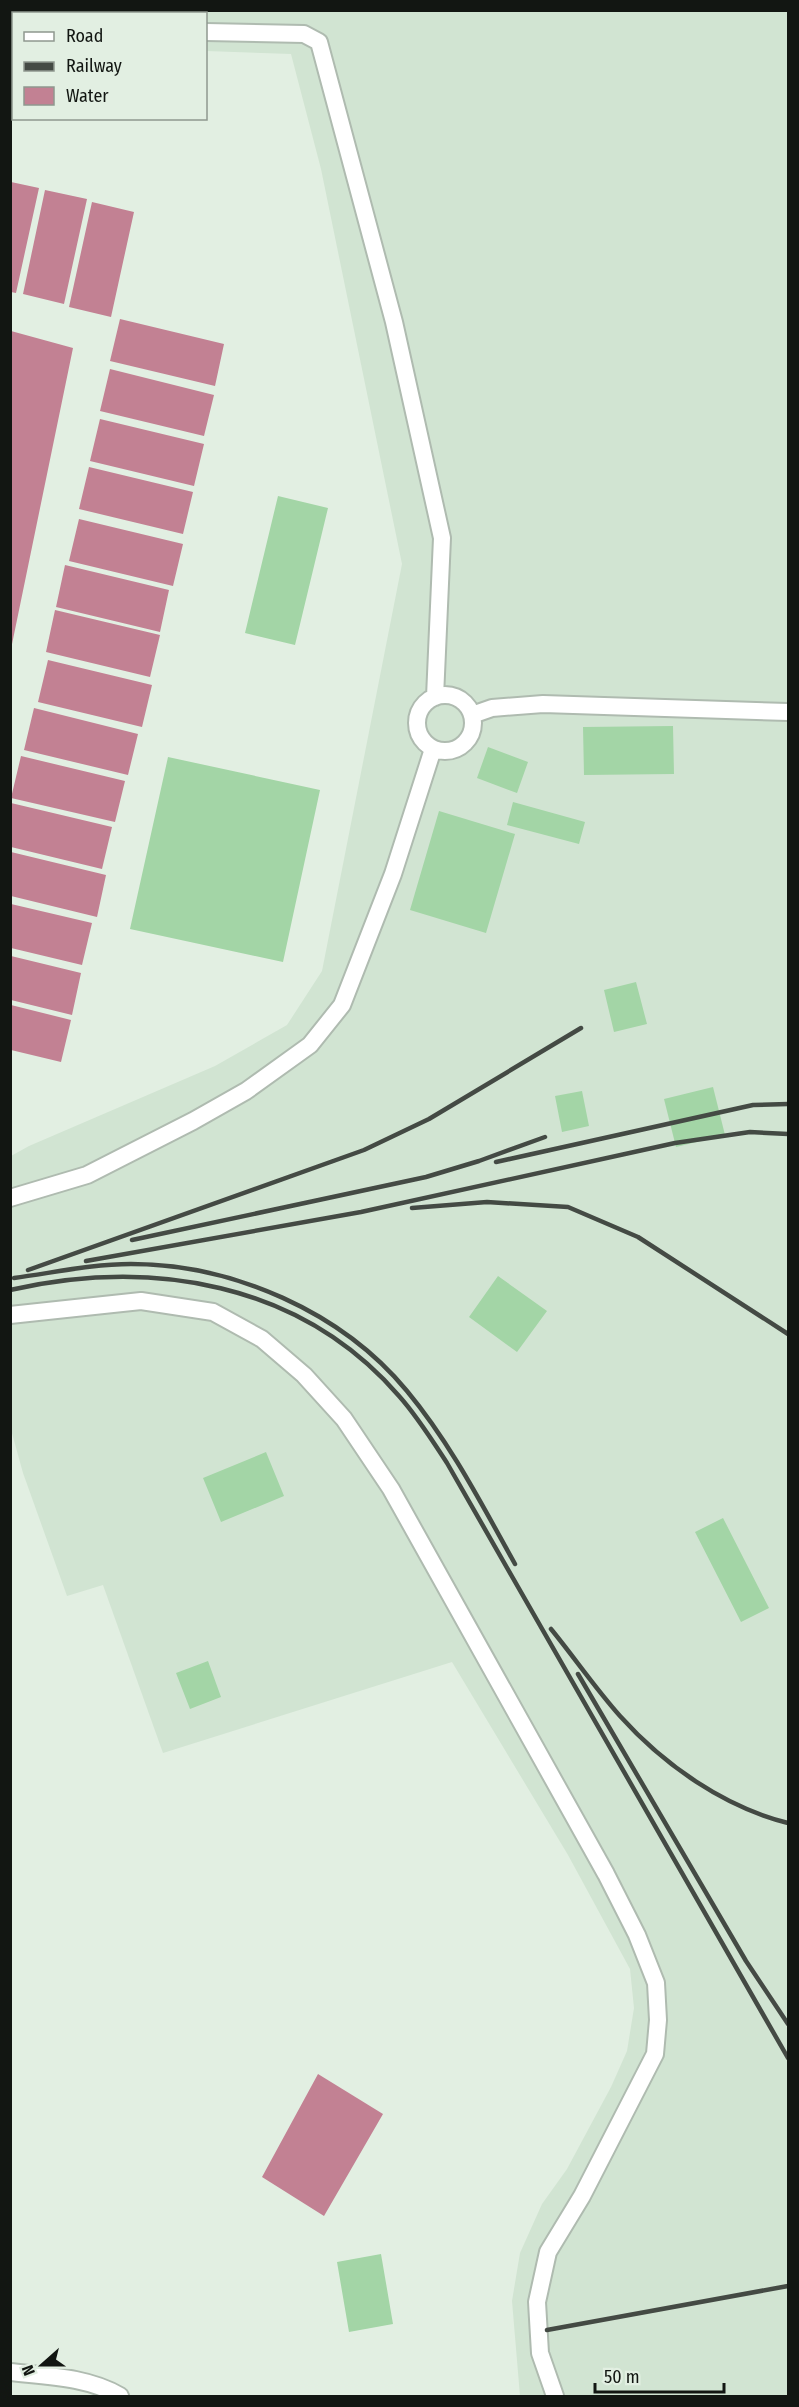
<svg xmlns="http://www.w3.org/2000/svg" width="799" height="2407" font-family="'Fira Sans Condensed',sans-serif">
<rect width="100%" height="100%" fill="#e2efe2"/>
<!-- built -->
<path fill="#d1e4d2" d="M11,10L788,11V2396H520L512,2301L520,2253L542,2204L567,2169L611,2087L627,2051L634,2008L630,1969L568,1855L452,1662L163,1753L103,1585L67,1596L23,1473L10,1426L11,1156L29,1146L215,1066L287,1025L322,971L402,564L321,169L291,54L206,51V14H14L13,45H11Z"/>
<!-- water -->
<path fill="#c28193" d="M11,182L39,188L16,293L11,292Z
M45,190L87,199L64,304L23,294Z
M92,202L134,212L111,317L69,307Z
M120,319L224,344L215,386L110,361Z
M11,331L73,348L11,649L10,331Z
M110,369L214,395L204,436L100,411Z
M100,419L204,444L194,486L90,461Z
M89,467L193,492L183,534L79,509Z
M79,519L183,544L173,586L69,561Z
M65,565L169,590L160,632L56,607Z
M55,610L160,635L150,677L46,652Z
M48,660L152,685L142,727L38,702Z
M34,708L138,734L128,775L24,750Z
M21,756L125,781L115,822L11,798Z
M11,803L112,827L102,869L11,847Z
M11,852L106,875L97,917L11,896Z
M11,904L92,923L82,965L11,948Z
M11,956L81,973L72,1015L11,1000Z
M11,1005L71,1020L61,1062L11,1050Z
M318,2074L383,2114L324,2216L262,2177Z"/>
<!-- building -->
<path fill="#a3d5a6" d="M278,496L328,508L295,645L245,633Z
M673,726L674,774L584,775L583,727Z
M488,747L528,762L517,793L477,778Z
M168,757L320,790L283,962L130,929Z
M513,802L585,822L579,844L507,825Z
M439,811L515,834L486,933L410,910Z
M636,982L647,1024L614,1032L604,990Z
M713,1087L725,1135L676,1147L664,1099Z
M582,1091L589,1126L562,1132L555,1096Z
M498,1276L547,1311L517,1352L469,1317Z
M266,1452L284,1496L221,1522L203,1478Z
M723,1518L769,1608L741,1622L695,1532Z
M208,1661L221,1697L190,1709L176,1673Z
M381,2254L393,2324L349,2332L337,2262Z"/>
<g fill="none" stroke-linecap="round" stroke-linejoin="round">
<defs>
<path id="minor" d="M64,10V14
M10,23L14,24
M206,32L304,34L319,42L394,322L442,538L435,697
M417 723a28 28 0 1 1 56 0a28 28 0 1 1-56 0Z
M472,715L492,708L543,704L788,712
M10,1198L87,1175L193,1121L246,1091L310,1045L342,1005L393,874L433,749
M10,1315L141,1301L213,1312L262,1339L304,1375L344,1419L391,1489L606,1874L637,1935L656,1983L658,2020L655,2054L582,2196L548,2252L537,2302L540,2353L555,2396
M10,2372C47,2376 88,2377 120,2396"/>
</defs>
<!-- minor casing -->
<use href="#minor" stroke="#afbbb0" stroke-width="20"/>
<!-- minor -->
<use href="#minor" stroke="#fff" stroke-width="16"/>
<!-- rail -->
<path stroke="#444a44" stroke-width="4.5" d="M496,1162L753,1105L788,1104
M412,1208L487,1202L568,1207L638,1237L788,1334
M132,1240L426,1177L479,1161L545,1137
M86,1261L361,1212L675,1143L750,1132L788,1134
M28,1270L364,1150L429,1119L581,1028
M14,1278C52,1273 92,1264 131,1264C233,1264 342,1312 407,1391C451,1444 482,1505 515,1564
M10,1290C152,1258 300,1282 399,1396C417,1416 432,1440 447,1463L788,2058
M551,1629C574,1657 595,1688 620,1716C664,1765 724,1807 788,1823
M578,1674L746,1961L788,2024
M547,2330L788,2286"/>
</g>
<!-- border -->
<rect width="799" height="2407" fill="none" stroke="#121612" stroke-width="24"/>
<!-- legend -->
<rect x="12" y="12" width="195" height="108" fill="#e2efe2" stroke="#8f988f" stroke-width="1.5"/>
<rect x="24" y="32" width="30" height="9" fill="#ffffff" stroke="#8f988f" stroke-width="1.5"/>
<text x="66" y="42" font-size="18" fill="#121612">Road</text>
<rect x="24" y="62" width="30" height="9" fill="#444a44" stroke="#8f988f" stroke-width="1.5"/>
<text x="66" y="72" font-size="18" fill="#121612">Railway</text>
<rect x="24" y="87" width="30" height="18" fill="#c28193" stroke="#8f988f" stroke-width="1.5"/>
<text x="66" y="102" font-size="18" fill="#121612">Water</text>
<!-- north arrow -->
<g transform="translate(42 2365) rotate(249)" stroke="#e2efe2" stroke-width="4.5" paint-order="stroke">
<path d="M0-4.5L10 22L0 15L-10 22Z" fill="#121612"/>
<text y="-9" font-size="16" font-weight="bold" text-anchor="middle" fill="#121612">N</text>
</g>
<!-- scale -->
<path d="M595 2383v9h129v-9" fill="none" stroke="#121612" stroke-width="3"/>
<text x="604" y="2383" font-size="18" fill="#121612" stroke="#e2efe2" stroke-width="4.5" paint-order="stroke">50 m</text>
</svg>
